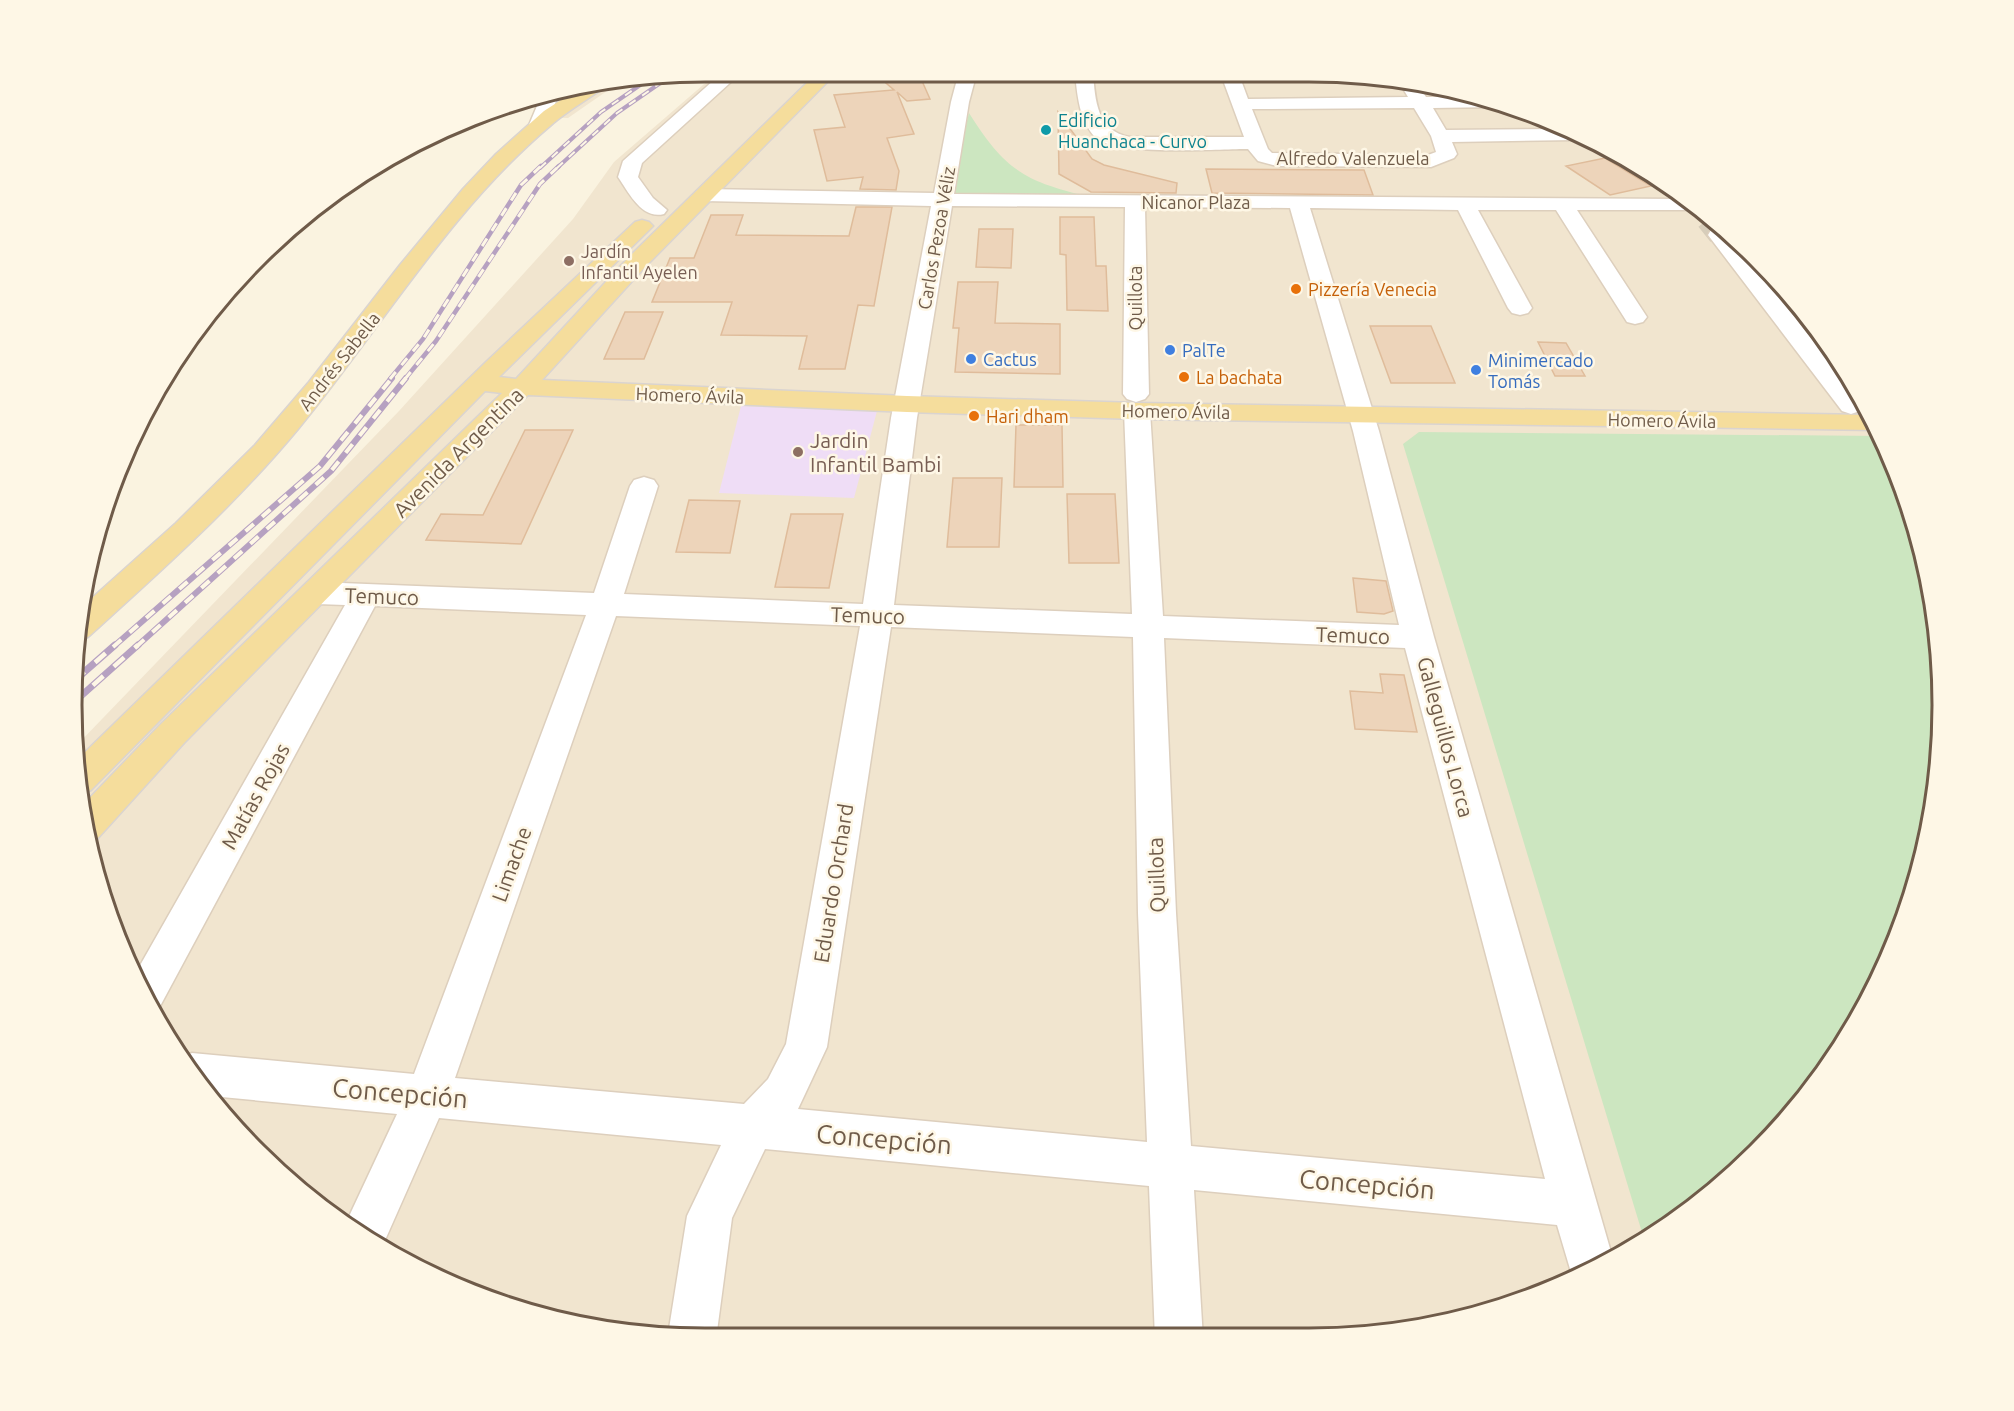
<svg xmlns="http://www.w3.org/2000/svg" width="2014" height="1411" font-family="Ubuntu,sans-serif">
<rect width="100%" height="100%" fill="#faf3e0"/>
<!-- residential -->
<path fill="#f1e5cf" d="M718,72H1309L1432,84L1512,106L1625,157L1757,258L1835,354L1894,463L1930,582L1942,706L1930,829L1894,948L1835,1058L1756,1154L1694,1208L1589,1274L1432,1327L1309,1339H705L582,1327L463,1291L353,1232L257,1153L179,1058L137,986L84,829L76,746L399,411L573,219L614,162Z
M617,84L568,118L533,117L537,95Z"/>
<!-- education -->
<path fill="#efddf6" d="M741,406L877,411L854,498L719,493Z"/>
<!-- green -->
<path fill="#cce6c0" d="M969,113C1008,175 1028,182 1098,199L960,200L949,194Z
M1419,432L1880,436L1894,463L1930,582L1942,706L1930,829L1894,948L1835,1058L1756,1154L1694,1208L1644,1239L1403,444Z"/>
<!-- building -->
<path fill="#edd4ba" stroke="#dfbc9b" stroke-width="1.5" d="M873,72H918L930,99L907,101L897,92L914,134L887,138L899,171L896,190L860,189L863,177L827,181L814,130L845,127L834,95L894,90Z
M1058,112L1092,159L1104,165L1177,183L1176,193L1091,192L1059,174Z
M1605,158L1651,186L1610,195L1566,166Z
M1206,169L1364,170L1373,195L1212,193Z
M856,207H892L874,306L858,305L845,369H799L807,336L721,335L732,302H652L670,258H694L711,215H743L736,235L849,236Z
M1060,217H1094L1096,266H1106L1108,311L1067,310L1066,255L1060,254Z
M979,229H1013L1011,268L976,267Z
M958,282H998L995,323L1060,324V374L955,372L959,328H953Z
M625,312H663L644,359H604Z
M1370,326H1431L1455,383H1391Z
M1538,342L1566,343L1585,376H1555Z
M1016,425H1062L1063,487H1014Z
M525,430H573L521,544L426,540L441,514L483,515Z
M953,478H1002L999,547H947Z
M1067,494H1115L1119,563H1069Z
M689,500L740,501L730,553L676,552Z
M791,514H843L829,588L775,587Z
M1353,578L1386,581L1393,611L1384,614L1357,612Z
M1380,674L1404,675L1417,732L1355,729L1350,691L1383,693Z"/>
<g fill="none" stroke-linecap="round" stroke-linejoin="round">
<!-- minor-tunnel -->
<path stroke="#d7cdba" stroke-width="22" stroke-dasharray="22 11" stroke-linecap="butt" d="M1707,220L1719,235"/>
<defs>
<path id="minor" d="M723,72H742L642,163L638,177L653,198L667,210L664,214C642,220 629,193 618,177L623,161Z
M959,72H977L969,102L954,194L1680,199L1694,210H1577L1647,317L1643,322L1635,324L1627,322L1556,210H1478L1532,308L1528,313L1520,315L1512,313L1508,308L1458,210L1310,208L1379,431L1434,637L1613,1259L1589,1274L1573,1279L1557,1225L1194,1190L1203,1339H1155L1149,1186L765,1149L732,1218L716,1339L668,1335L687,1216L721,1145L439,1118L382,1247L345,1225L397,1114L211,1096L180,1058L192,1053L414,1074L586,615L375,606L158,1010L153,1012L134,976L345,605L317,604L306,600L302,593L306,586L317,582L594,593L630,486L634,480L644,477L654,480L658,486L624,594L863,604L891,418L931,206L704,201L697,199L694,195L697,191L704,189L934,193L951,102ZM952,206L1125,207L1123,394L1127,399L1136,402L1145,399L1149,394L1145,207L1290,208L1353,431L1399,625L1163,616L1150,411L1146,406L1137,403L1128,406L1124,411L1132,614L894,605L917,418ZM616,616L860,626L786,1044L768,1079L744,1104L455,1078ZM891,627L1133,637L1138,913L1147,1142L798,1109L827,1047ZM1164,638L1405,648L1545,1179L1191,1146L1176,913Z
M1075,72H1093C1095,101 1097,131 1130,137H1244L1220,72H1238L1248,99L1408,97L1399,82L1417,83L1426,97H1479L1506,104L1498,107L1433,108L1446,130L1563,129L1582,137L1575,140L1452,142L1457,154L1454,158L1431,167L1277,166L1258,161L1248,149C1219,149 1115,156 1096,138C1079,121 1077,94 1075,72ZM1414,108L1431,136L1436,152L1428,155L1272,153L1268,149L1252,109Z
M560,91L545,129H531L529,125L542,94Z
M1719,229L1735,241L1860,401L1864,406L1860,411L1851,414L1842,411L1708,235L1711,230Z"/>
<path id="major" d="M818,72H837L644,268L542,380L907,396L1137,403L1868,415L1876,430L1137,419L907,412L528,395L184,743L97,839L88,842L84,829L82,806L160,725L502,393L485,391L91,790L81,794L77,760L486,362L635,222L642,220L649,222L653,226L649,230L499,377L516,379L628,258Z
M601,86L599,91C583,102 566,112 551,125C450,210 382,327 298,429C235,505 161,571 88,637L76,640L82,607L176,523L255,445L309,382L400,265L463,189L496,154L544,111L578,89Z"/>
</defs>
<!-- minor casing -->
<use href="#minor" stroke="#ddcfbd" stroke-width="3"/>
<!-- major casing -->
<use href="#major" stroke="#dad4d0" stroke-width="3"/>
<!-- minor -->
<use href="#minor" fill="#fff" fill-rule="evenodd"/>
<!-- major -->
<use href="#major" fill="#f5dd9c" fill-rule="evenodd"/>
<defs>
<path id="rail-far3" d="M540,168L601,112L649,79
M557,168L617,113L669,77"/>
<path id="rail-far2" d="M390,379L423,339L521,185L541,166
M405,379L436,341L540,184L559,166"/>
<path id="rail-far1" d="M113,647L320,466L392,378
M136,647L331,471L406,378"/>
<path id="rail" d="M74,681L115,645
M72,704L138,645"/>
</defs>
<!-- rail-far3 casing -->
<use href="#rail-far3" stroke="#b6a1c1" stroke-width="4"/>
<!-- rail-far2 casing -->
<use href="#rail-far2" stroke="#b6a1c1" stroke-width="4.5"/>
<!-- rail-far1 casing -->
<use href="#rail-far1" stroke="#b6a1c1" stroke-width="6"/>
<!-- rail casing -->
<use href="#rail" stroke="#b6a1c1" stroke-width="7"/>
<!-- rail-far3 -->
<use href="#rail-far3" stroke="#fef7e6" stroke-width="2" stroke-dasharray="8" stroke-linecap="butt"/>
<!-- rail-far2 -->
<use href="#rail-far2" stroke="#fef7e6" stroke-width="3" stroke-dasharray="9" stroke-linecap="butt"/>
<!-- rail-far1 -->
<use href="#rail-far1" stroke="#fef7e6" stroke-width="4" stroke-dasharray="11" stroke-linecap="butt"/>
<!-- rail -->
<use href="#rail" stroke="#fef7e6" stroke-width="4.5" stroke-dasharray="14" stroke-linecap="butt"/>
</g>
<!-- markers -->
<circle fill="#0f9aa8" stroke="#fef7e6" stroke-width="2" cx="1046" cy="130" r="6"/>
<g fill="#8d6e63" stroke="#fef7e6" stroke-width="2">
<circle cx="569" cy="261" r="6"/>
<circle cx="798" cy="452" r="6"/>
</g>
<g fill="#e8710a" stroke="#fef7e6" stroke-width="2">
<circle cx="1296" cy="289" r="6"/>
<circle cx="1184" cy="377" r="6"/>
<circle cx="974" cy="416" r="6"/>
</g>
<g fill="#3f7fe0" stroke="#fef7e6" stroke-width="2">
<circle cx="1170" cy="350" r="6"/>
<circle cx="971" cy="359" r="6"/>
<circle cx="1476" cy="370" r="6"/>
</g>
<g text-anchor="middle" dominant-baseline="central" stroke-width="5" stroke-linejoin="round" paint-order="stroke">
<!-- far-culture labels -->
<g font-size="18" fill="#0d838f" stroke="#fef7e6" text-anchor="start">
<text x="1058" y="120">Edificio<tspan x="1058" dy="21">Huanchaca - Curvo</tspan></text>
</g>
<!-- far-street labels -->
<g font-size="18" fill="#6f5b49" stroke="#fef7e6">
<text x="1353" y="158">Alfredo Valenzuela</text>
<text x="1196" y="202">Nicanor Plaza</text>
<text transform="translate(936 238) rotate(-80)">Carlos Pezoa Véliz</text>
<text transform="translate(1135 298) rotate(-90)">Quillota</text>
<text transform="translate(339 361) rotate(-52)">Andrés Sabella</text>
<text transform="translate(690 395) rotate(2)">Homero Ávila</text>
<text transform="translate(1176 411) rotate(1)">Homero Ávila</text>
<text transform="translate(1662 420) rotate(1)">Homero Ávila</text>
</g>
<!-- far-education labels -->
<g font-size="18" fill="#785e54" stroke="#fef7e6" text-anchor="start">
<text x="581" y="251">Jardín<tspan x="581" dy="21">Infantil Ayelen</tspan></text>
</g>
<!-- far-food labels -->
<g font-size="18" fill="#c56008" stroke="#fef7e6" text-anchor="start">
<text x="1308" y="289">Pizzería Venecia</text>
<text x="1196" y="377">La bachata</text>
<text x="986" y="416">Hari dham</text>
</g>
<!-- far-shop labels -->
<g font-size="18" fill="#366cbe" stroke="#fef7e6" text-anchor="start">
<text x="1182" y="350">PalTe</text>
<text x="983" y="359">Cactus</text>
<text x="1488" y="360">Minimercado<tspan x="1488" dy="21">Tomás</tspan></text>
</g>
<!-- education labels -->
<g font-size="21" fill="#785e54" stroke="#fef7e6" text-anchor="start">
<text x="810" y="440">Jardin<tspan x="810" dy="24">Infantil Bambi</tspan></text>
</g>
<!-- street labels -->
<g font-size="21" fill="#6f5b49" stroke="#fef7e6">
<text transform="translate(458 452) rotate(-45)">Avenida Argentina</text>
<text transform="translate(382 596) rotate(2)">Temuco</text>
<text transform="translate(868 615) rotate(2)">Temuco</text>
<text transform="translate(1353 635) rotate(2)">Temuco</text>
<text transform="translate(1446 737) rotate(75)">Galleguillos Lorca</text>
<text transform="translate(255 796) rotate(-61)">Matías Rojas</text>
<text transform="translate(511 864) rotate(-70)">Limache</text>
<text transform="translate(1156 875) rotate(-92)">Quillota</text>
<text transform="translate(833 883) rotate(-81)">Eduardo Orchard</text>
</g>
<!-- near-street labels -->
<g font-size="26" fill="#6f5b49" stroke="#fef7e6">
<text transform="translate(400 1093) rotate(5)">Concepción</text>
<text transform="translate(884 1139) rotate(5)">Concepción</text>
<text transform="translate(1367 1184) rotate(5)">Concepción</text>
</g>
</g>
<!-- crop -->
<path d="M0 0H2014V1411H0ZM705 82H1309A623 623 0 0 1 1932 705V705A623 623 0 0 1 1309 1328H705A623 623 0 0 1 82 705V705A623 623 0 0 1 705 82Z" fill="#fef7e6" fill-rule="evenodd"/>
<path fill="none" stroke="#6f5b49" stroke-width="3" d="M705 82H1309A623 623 0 0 1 1932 705V705A623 623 0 0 1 1309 1328H705A623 623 0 0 1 82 705V705A623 623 0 0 1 705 82Z"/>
</svg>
